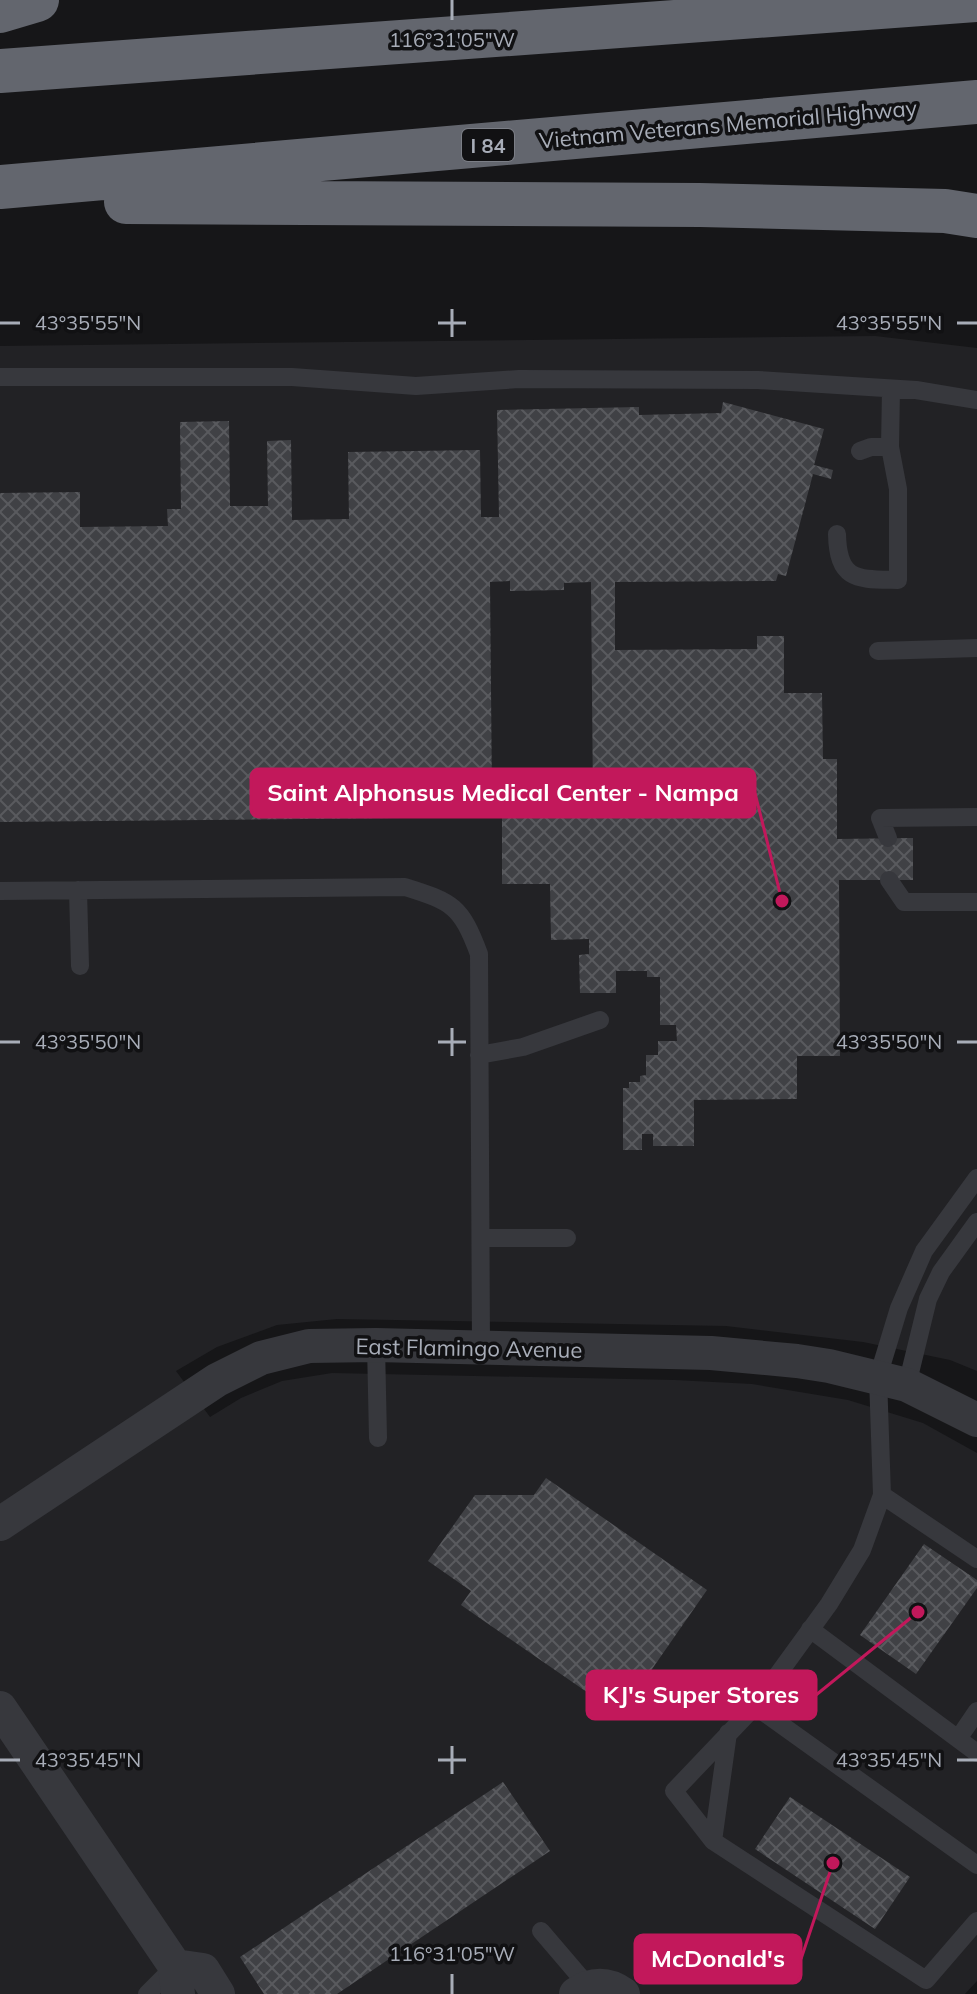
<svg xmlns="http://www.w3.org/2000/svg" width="977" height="1994" font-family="Mulish,sans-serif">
<defs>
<pattern id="building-cross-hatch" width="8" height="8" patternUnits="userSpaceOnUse" patternTransform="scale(2)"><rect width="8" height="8" fill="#404145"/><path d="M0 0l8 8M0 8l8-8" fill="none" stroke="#595a5e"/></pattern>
</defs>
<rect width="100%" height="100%" fill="#161618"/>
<!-- built -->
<path fill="#222225" d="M875,336L977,348V1371L950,1360L863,1342L726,1326L337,1319L277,1325L217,1347L176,1371L210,1417L241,1398L282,1381L332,1373L675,1380L752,1384L848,1400L923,1423L977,1453V1981L965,1994H0V346Z"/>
<!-- building -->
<path fill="url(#building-cross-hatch)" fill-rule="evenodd" d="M723,402L824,429L814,465L833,470L831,479L813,474L786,576L778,574L776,581L615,582V650L757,649V636H784V693H822L823,759H837V839L913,838V880H839L840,1056H797V1099L694,1100V1146H653V1134H642V1150H623V1088H629V1082H640V1076L646,1075V1055H658V1041H677L676,1025H660V977H647V971H616V993H580L579,955L589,954V939L551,940L550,884H502V817L0,822V493L80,492V527L168,526L167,509H181L180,422L229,421L230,506H268L267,441L291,440L292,520L349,519L348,452L480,450L481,517H499L497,410L639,407V415L721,413ZM510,581V591L564,590V583L591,582L593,802L511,803V796H492L490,582Z
M546,1478L707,1590L620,1715L461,1605L471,1591L428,1561L475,1495H534Z
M924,1544L977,1580V1588L916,1674L860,1635Z
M503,1782L550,1851L337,1994H264L240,1957Z
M790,1797L910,1877L875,1929L755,1849Z"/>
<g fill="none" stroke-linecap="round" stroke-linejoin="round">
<!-- service -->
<path stroke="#37383d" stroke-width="18" d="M0,377H292L416,386L519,379L758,380L916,390L977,400
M860,451L871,447H890
M837,534C838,582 858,579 898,580V489L890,447L891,389
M878,651L977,648
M888,838L880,818L977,817
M889,880L904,902H977
M78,890L80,966
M0,891L405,887C453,902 461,906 479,954L481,1348
M479,1055L523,1047L600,1020
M977,1178L924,1251L899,1308L878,1377L882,1495L862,1550L829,1604L755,1706L977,1865
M481,1238H567
M376,1345L378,1438
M907,1385L928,1299L941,1272L977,1222
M882,1495L977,1559
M810,1629L977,1753
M755,1706L674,1791L713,1841L926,1980L977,1921
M958,1739L977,1711
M713,1841L728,1733
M541,1931L588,1986
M147,1994L175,1966"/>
<!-- minor -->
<path stroke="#37383d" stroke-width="34" d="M0,1524L217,1380L261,1358L309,1346L376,1345L711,1353L797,1361L829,1366L907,1385L977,1420
M0,1708L175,1966L178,1994
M175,1966L203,1970L218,1994
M576,1994C592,1983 608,1983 623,1994"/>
<!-- motorway -->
<path stroke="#63666e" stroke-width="44" d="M0,11L37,0
M0,71L977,0
M0,187L977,102
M126,202L700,205L945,211L977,216"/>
</g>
<!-- ticks -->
<path fill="none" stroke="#a8adb8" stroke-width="3" d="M452,0V20M452,309V337M0,323H20M438,323H466M957,323H977M452,1028V1056M0,1042H20M438,1042H466M957,1042H977M452,1746V1774M0,1760H20M438,1760H466M957,1760H977M452,1974V1994"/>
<g text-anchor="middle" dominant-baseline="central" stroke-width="7" stroke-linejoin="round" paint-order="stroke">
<!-- shield labels -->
<rect fill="#111113" stroke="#7b7e86" stroke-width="2" x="462" y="129" width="52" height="32" rx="6"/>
<g font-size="20" font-weight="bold" fill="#a8adb8">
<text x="488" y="145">I 84</text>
</g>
<!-- street labels -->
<g font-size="22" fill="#a8adb8" stroke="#111113">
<text transform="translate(728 124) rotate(-5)">Vietnam Veterans Memorial Highway</text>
<text transform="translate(469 1348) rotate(1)">East Flamingo Avenue</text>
</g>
</g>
<g font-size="20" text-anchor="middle" fill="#a8adb8" stroke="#111113" stroke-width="7" stroke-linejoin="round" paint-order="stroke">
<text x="452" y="47">116°31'05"W</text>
<text x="88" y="330">43°35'55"N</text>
<text x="889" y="330">43°35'55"N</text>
<text x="88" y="1049">43°35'50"N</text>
<text x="889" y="1049">43°35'50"N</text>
<text x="88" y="1767">43°35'45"N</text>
<text x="889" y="1767">43°35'45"N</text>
<text x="452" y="1961">116°31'05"W</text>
</g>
<!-- callouts -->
<path fill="none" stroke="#c2185b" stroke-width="3" d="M782 901L755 793M918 1612L816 1695M833 1863L801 1959"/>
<g fill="#c2185b" stroke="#111113" stroke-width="3">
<circle cx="782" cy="901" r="8"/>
<circle cx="918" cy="1612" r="8"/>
<circle cx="833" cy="1863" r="8"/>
</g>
<g fill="#c2185b" stroke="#c2185b" stroke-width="3">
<rect x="251" y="769" width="504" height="48" rx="8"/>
<rect x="587" y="1671" width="229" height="48" rx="8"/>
<rect x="635" y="1935" width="166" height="48" rx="8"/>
</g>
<g font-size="24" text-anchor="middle" font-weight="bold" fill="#fff">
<text x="503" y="801">Saint Alphonsus Medical Center - Nampa</text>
<text x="701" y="1703">KJ's Super Stores</text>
<text x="718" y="1967">McDonald's</text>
</g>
</svg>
